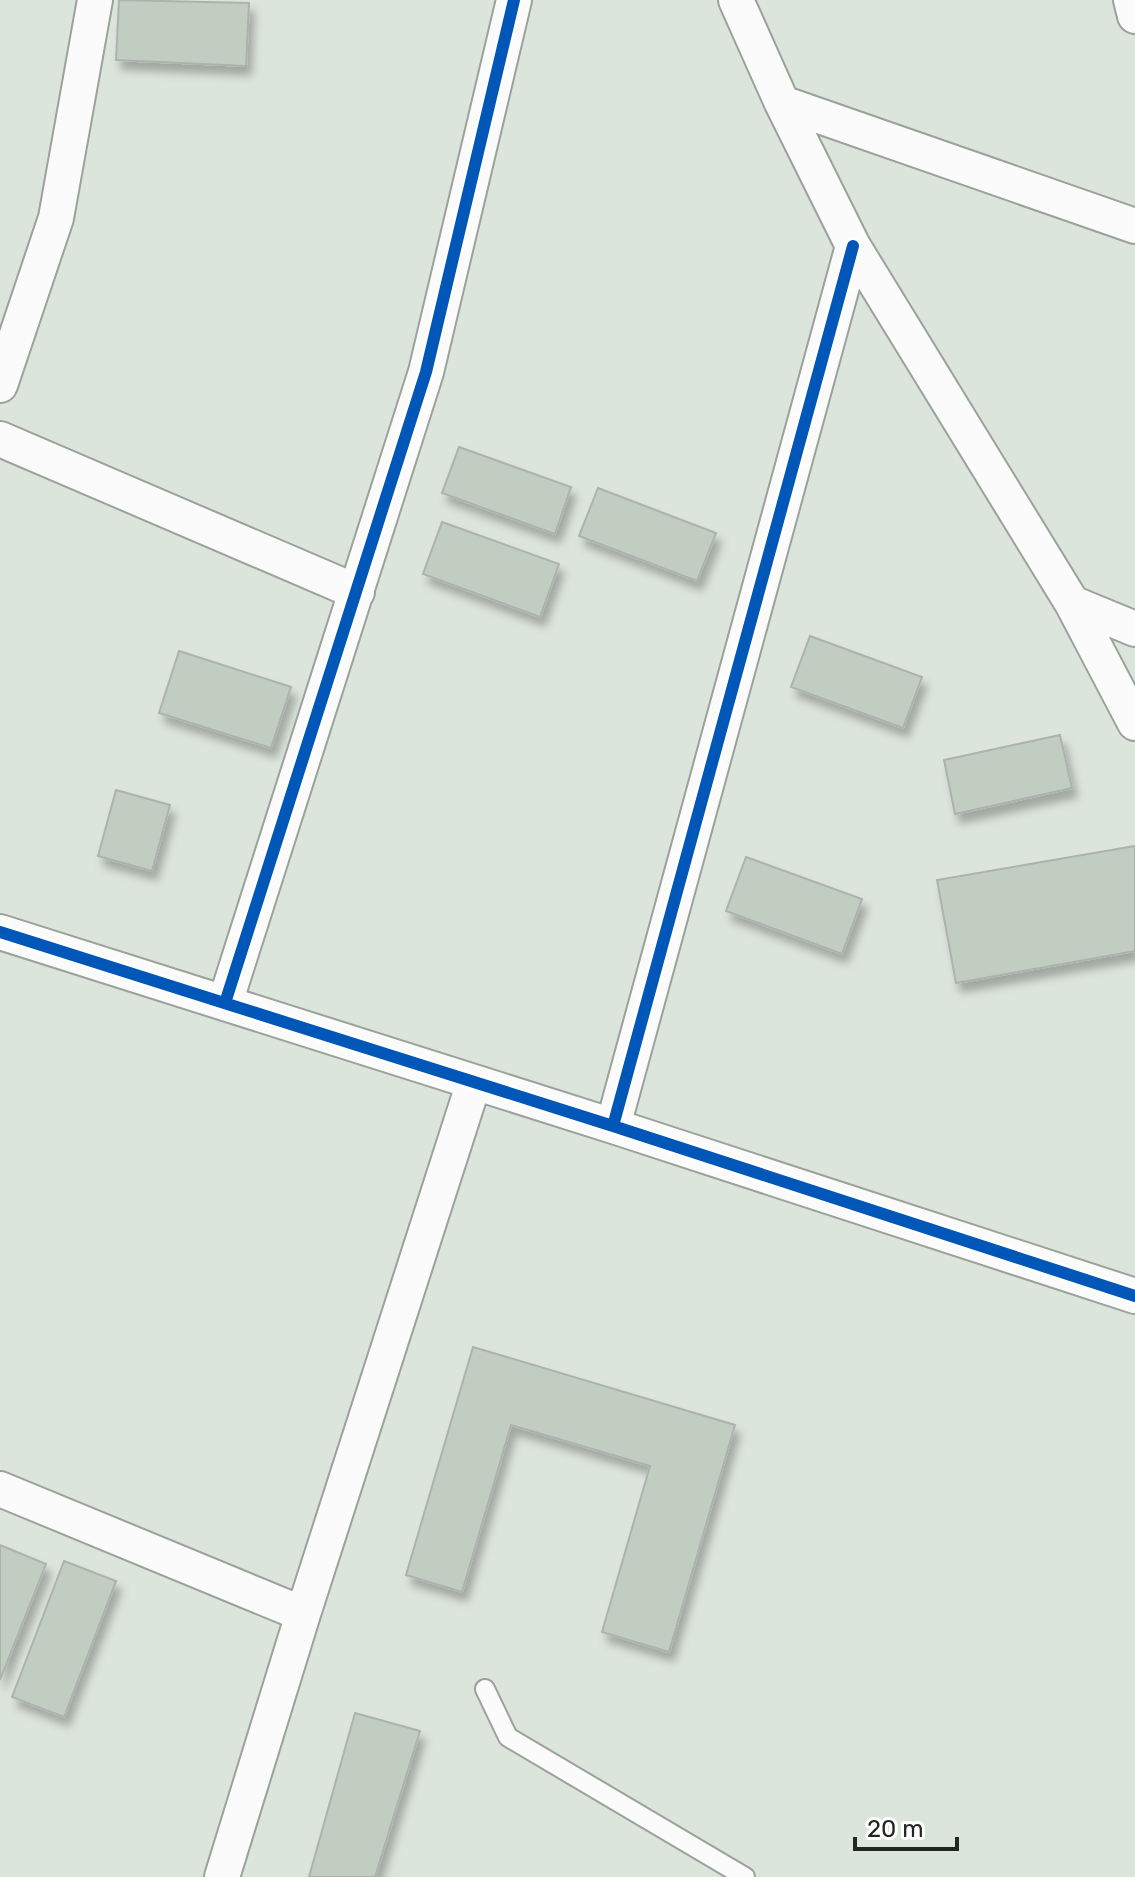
<svg xmlns="http://www.w3.org/2000/svg" width="1135" height="1877" font-family="Rubik,sans-serif">
<defs>
<filter id="shadow"><feDropShadow dx="5" dy="9" stdDeviation="4" flood-color="#0004"/></filter>
</defs>
<rect width="100%" height="100%" fill="#dce5dc"/>
<!-- building -->
<path fill="#c2cdc2" stroke="#acb2ac" stroke-width="2" filter="url(#shadow)" d="M119,0L249,3L246,66L116,60Z
M459,447L571,487L555,534L442,493Z
M598,488L716,533L697,581L579,536Z
M442,522L559,564L540,617L423,574Z
M810,636L922,677L903,728L791,687Z
M179,651L291,687L271,748L159,713Z
M1060,735L1072,788L955,814L944,760Z
M116,790L170,805L152,871L98,856Z
M1135,846V951L956,983L937,880Z
M746,857L862,899L842,954L726,911Z
M473,1347L735,1425L669,1652L602,1632L650,1466L511,1425L462,1592L406,1575Z
M0,1545L46,1564L0,1680Z
M64,1561L116,1581L64,1717L12,1697Z
M355,1713L420,1731L375,1877H309Z"/>
<g fill="none" stroke-linecap="round" stroke-linejoin="round">
<defs>
<path id="lane" d="M485,1689L508,1737L745,1877"/>
<path id="street" d="M736,0L782,103L853,246L1072,603L1135,723
M1131,0L1135,16
M782,103L1135,226
M0,385L56,218L95,0
M0,439L357,592
M1072,603L1135,629
M0,932L613,1126L1135,1296
M225,1003L426,372L514,0
M613,1126L853,246
M0,1489L303,1614
M222,1877L303,1614L474,1082"/>
</defs>
<!-- lane casing -->
<use href="#lane" stroke="#9ba19b" stroke-width="22"/>
<!-- street casing -->
<use href="#street" stroke="#9ba19b" stroke-width="38"/>
<!-- lane -->
<use href="#lane" stroke="#fafbfa" stroke-width="18"/>
<!-- street -->
<use href="#street" stroke="#fafbfa" stroke-width="34"/>
<defs>
<path id="cycleway" d="M0,932L613,1126L1135,1296
M225,1003L426,372L514,0
M613,1126L853,246"/>
</defs>
<!-- cycleway casing -->
<use href="#cycleway" stroke="#fff" stroke-width="17"/>
<!-- cycleway -->
<use href="#cycleway" stroke="#0057b8" stroke-width="12"/>
</g>
<!-- scale -->
<path d="M855 1837v12h102v-12" fill="none" stroke="#212721" stroke-width="4"/>
<text x="867" y="1837" font-size="24" fill="#212721" stroke="#ffffff" stroke-width="6" paint-order="stroke">20 m</text>
</svg>
